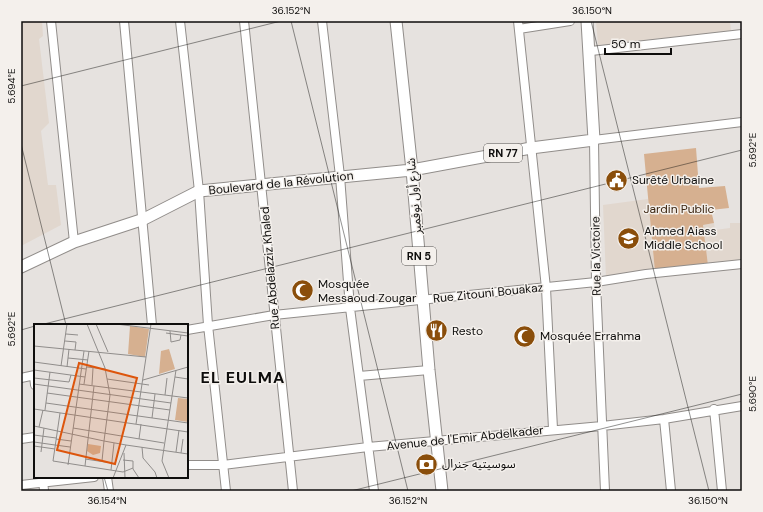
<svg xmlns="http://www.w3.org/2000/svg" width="763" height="512" font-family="'DM Sans','Noto Sans Arabic',sans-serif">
<rect width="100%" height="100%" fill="#e6e2df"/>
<!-- built -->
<path fill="#e1d7ce" d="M21,21H42L43,36L39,39L49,123L41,131L48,185H56L61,225L21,246Z
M596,21H730L731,31L598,45Z
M648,199L655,272L606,278L603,205Z
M714,223L715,230L730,228V223H742V261L708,265L703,225Z"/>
<!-- green -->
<path fill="#d6b090" d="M696,148L699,188L725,186L729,208L711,210L714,223L703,225L708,265L655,272L644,154Z"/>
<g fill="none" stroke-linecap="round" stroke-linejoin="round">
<defs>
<path id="minor" d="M51,21L74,242
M124,21L152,325
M180,21L199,191L208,325L226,491
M244,21L293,491
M322,21L340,176L350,308L374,491
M518,21L546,288L553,429
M519,29L570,21
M591,51L742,34
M187,330L274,315L596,282L646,274L742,264
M34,376L35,385
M359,376L429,370
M21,378L35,375
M714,409L722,491
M664,419L671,491
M21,439L35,437
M187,465H223L368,447L602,426L664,419L742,406
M43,477L44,491
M107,477L109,491
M21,485L94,477
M605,491L596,282L594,140L742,122"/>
<path id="major" d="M396,21L412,170L429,370L442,491
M21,267L74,242L144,219L199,191L412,170L531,148L594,140L587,21"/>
</defs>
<!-- minor casing -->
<use href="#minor" stroke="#918d8a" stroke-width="10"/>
<!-- major casing -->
<use href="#major" stroke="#918d8a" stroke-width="13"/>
<!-- minor -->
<use href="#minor" stroke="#fff" stroke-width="8"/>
<!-- major -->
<use href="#major" stroke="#fff" stroke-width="11"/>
</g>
<!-- ticks -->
<path fill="none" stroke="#0e0d0c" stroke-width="1" stroke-opacity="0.45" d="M291,21L408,491M591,21L709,491M21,86L281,21M21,144L66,325M40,325L742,150M21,330L35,326M104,477L108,491M351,491L742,394"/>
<!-- icons -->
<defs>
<symbol id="civic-disc" viewBox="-11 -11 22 22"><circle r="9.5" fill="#8a4e0b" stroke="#f4f0ec"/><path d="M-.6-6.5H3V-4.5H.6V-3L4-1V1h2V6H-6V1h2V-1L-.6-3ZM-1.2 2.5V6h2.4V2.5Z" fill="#fff"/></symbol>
<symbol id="school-disc" viewBox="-11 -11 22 22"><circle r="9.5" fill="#8a4e0b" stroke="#f4f0ec"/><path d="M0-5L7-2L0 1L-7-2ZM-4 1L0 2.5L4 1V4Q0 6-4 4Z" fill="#fff"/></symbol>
<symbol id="mosque-disc" viewBox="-11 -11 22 22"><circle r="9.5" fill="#8a4e0b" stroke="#f4f0ec"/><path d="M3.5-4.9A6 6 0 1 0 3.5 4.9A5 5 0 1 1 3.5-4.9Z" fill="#fff"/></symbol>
<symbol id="restaurant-disc" viewBox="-11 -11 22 22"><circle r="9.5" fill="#8a4e0b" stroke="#f4f0ec"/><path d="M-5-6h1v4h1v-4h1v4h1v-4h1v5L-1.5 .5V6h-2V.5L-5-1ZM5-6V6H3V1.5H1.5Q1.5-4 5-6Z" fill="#fff"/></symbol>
<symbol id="bank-disc" viewBox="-11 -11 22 22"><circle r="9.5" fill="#8a4e0b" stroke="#f4f0ec"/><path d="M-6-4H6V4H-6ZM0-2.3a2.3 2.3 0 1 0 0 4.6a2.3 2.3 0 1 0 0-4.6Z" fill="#fff"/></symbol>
</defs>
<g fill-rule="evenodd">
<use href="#civic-disc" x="604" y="168" width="25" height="25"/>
<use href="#school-disc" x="616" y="226" width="25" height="25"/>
<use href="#mosque-disc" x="290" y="278" width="25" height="25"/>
<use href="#restaurant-disc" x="424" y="318" width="25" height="25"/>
<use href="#mosque-disc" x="512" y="324" width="25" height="25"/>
<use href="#bank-disc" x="414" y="452" width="25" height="25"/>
</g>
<g text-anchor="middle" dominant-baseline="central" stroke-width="3" stroke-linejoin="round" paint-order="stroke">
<!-- shield labels -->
<g fill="#f4f0ec" stroke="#53514f" stroke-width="1">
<rect x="484" y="144" width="38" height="18" rx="3"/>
<rect x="402" y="247" width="34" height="18" rx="3"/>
</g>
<g font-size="11" font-weight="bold" fill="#0e0d0c">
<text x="503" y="153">RN 77</text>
<text x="419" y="256">RN 5</text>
</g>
<!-- poi labels -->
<g font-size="12" fill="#0e0d0c" stroke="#f4f0ec" text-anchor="start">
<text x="632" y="180">Surêté Urbaine</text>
<text x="644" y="231">Ahmed Aiass<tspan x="644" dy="14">Middle School</tspan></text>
<text x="318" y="284">Mosquée<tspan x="318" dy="14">Messaoud Zougar</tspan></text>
<text x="452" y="331">Resto</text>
<text x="540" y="336">Mosquée Errahma</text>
<text x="442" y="464">سوسيتيه جنرال</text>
</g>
<!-- street labels -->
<g font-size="12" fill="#0e0d0c" stroke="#f4f0ec">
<text transform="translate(281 183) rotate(-6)">Boulevard de la Révolution</text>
<text transform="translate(414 196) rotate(-95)">شارع أول نوفمبر</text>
<text transform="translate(596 256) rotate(-91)">Rue la Victoire</text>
<text transform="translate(270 268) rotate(-95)">Rue Abdelazziz Khaled</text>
<text transform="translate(488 293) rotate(-6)">Rue Zitouni Bouakaz</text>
<text transform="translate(465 438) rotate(-6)">Avenue de l'Emir Abdelkader</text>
</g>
<!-- park labels -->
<g font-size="12" fill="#3b240f" stroke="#f4f0ec">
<text x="679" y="209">Jardin Public</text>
</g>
<!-- district labels -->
<g font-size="16" font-weight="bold" letter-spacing="1" fill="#0e0d0c" stroke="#f4f0ec">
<text x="243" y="377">EL EULMA</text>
</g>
</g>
<!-- overview -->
<g transform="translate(34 324)">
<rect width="154" height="154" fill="#e6e2df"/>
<path d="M96,2L115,5L111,33L94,30ZM135,25L141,45L125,50L127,27ZM144,74L154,75V98L141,96ZM54,120L67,122L66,129L59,131L53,127Z" fill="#d6b090"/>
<path fill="none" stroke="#908d8b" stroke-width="1" d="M53,0L71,44L76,71L70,117L92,121L79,154M62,0L74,28M82,0L154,9M136,7L137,18L146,16L147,11M132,9L154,12M32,10L44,11M31,17L42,18L41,26M0,22L112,33M34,34L54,36M0,38L52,45M27,42L33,0M33,43L35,25M53,43L71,45M0,46L51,53M141,53L154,55M0,54L35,58L37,51M73,55L115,61M109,56L154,43M0,60L137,79M45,60L154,74M50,60L55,27M58,61L59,44M13,69L136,86M131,71L133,54M12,79L154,99M0,85L154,108M11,86L16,48M26,89L19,137L89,148L99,144M118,94L121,70M102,100L117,0M0,102L70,117L68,137M5,103L9,86M39,104L130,119M0,111L22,114M22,115L37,117M105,115L107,100M0,118L21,121M21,121L36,123M92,121L154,130M0,122L21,125M108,123L109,134L121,148L123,154M7,128L10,104M142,128L145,106M90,129L91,154M147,129L149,115M51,135L78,139M89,136L99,137V145L105,154M34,141L50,27M51,142L60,62M77,146L80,119M135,154L128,137L142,46"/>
<path fill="#dd550c" fill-opacity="0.15" stroke="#dd550c" stroke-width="2" d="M45,39L103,54L81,140L23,126Z"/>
<rect width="154" height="154" fill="none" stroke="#0e0d0c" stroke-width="2"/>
</g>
<!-- border -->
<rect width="763" height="512" fill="none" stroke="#f4f0ec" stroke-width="44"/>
<!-- scale -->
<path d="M605 48v6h66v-6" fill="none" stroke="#0e0d0c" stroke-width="2"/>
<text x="611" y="48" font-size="12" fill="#0e0d0c" stroke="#f4f0ec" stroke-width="3" paint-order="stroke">50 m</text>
<rect x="22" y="22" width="719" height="468" fill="none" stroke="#0e0d0c" stroke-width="1.5"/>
<g font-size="10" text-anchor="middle" fill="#0e0d0c">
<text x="291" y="14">36.152°N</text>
<text x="592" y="14">36.150°N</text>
<text transform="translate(11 86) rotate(-90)" y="4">5.694°E</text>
<text transform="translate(752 150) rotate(-90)" y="4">5.692°E</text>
<text transform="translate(11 329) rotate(-90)" y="4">5.692°E</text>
<text transform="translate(752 394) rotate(-90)" y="4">5.690°E</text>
<text x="107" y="504">36.154°N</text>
<text x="408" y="504">36.152°N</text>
<text x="708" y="504">36.150°N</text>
</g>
</svg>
